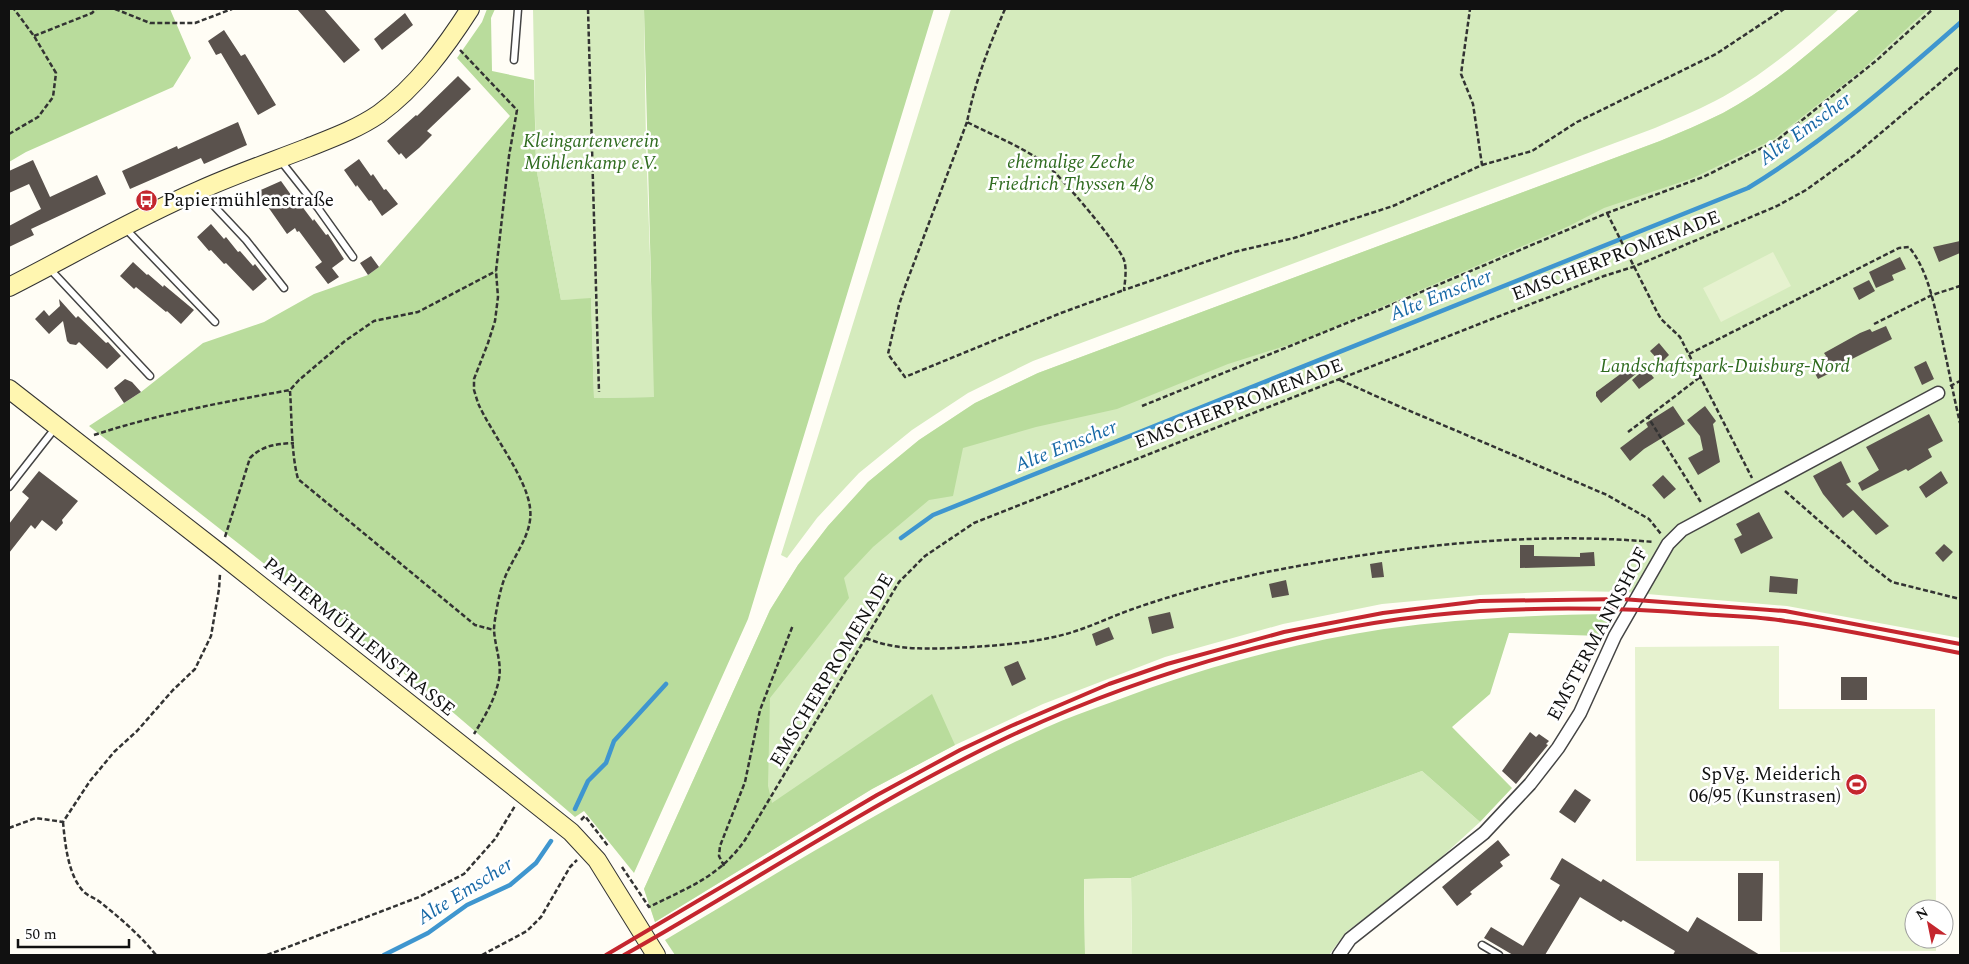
<svg xmlns="http://www.w3.org/2000/svg" width="1969" height="964" font-family="Spectral,serif">
<rect width="100%" height="100%" fill="#fffdf5"/>
<!-- green -->
<path fill="#d5ebbd" d="M533,9H644L646,143L655,397L594,398L591,299L561,300L536,167Z
M951,9H1839C1801,43 1761,77 1715,101C1696,111 1675,119 1655,128L1033,361L968,393L912,430L859,473L817,518L787,558L781,555Z
M1860,9H1960V638L1787,606L1624,592L1572,591L1480,595L1382,604L1283,624L1165,657L1043,704L955,745L872,789L655,922L644,889L770,610L798,565L828,526L868,482L919,440L975,403L1038,373L1660,141C1681,132 1703,123 1723,113C1774,86 1817,46 1860,9Z
M1422,771L1480,822L1423,874L1346,932L1329,955H1132L1131,878Z"/>
<!-- forest -->
<path fill="#b9dc9c" d="M9,9H170L191,58L173,87L26,152L9,162Z
M487,9H495L491,18L492,71L534,80L536,167L561,300L591,298L594,398L654,397L644,9H934L748,619L634,873L584,811L575,817L449,709L89,426L141,392L203,343L264,322L314,294L368,275L379,267L510,116L457,58L482,22Z
M1860,9H1928L1863,69L1774,139L1693,178L1604,208L1569,226L1307,339L1228,364L1117,409L1036,427L963,448L953,496L929,500L873,547L844,578L849,598L770,698L768,786L772,803L932,694L955,745L872,789L655,922L644,889L770,610L798,565L828,526L868,482L919,440L975,403L1038,373L1660,141C1681,132 1703,123 1723,113C1774,86 1817,46 1860,9Z
M1615,614L1601,636L1509,633L1490,694L1452,727L1512,788L1480,822L1422,771L1131,878L1084,879L1085,955H675L665,940C790,866 913,788 1045,728C1067,718 1090,710 1112,702C1200,668 1292,643 1384,629C1461,618 1538,615 1615,614Z"/>
<!-- pitch -->
<path fill="#e6f2cf" d="M1773,252L1791,286L1721,322L1703,288Z
M1779,646V709H1935L1936,909H1914V939H1936V951L1780,952L1779,861H1636L1635,647Z
M1131,878L1132,955H1085L1084,879Z"/>
<g fill="none" stroke-linecap="round" stroke-linejoin="round">
<!-- stream -->
<path stroke="#3f96cf" stroke-width="4.5" d="M901,538L933,515L1748,188C1825,141 1893,82 1960,23
M575,809L588,781L606,763L614,741L666,684
M384,955L428,933L467,905L510,885L536,863L551,841"/>
</g>
<!-- building -->
<path fill="#5a524d" d="M297,9H324L360,50L344,63Z
M405,13L413,25L382,50L374,39Z
M224,30L241,56L245,54L276,105L258,115L221,53L216,55L208,41Z
M458,76L471,89L429,129L427,131L432,135L419,148L406,159L401,153L399,155L387,141L416,115L417,116Z
M238,122L247,145L204,164L201,158L130,189L122,171L177,146L178,149Z
M359,159L371,176L373,174L384,190L386,189L398,204L382,216L371,200L369,201L357,185L356,187L344,170Z
M33,160L50,197L97,175L106,194L31,229L34,235L9,247V226L41,209L29,184L9,193V171Z
M281,181L299,206L301,205L313,221L314,219L326,235L328,234L344,259L332,268L339,277L328,284L315,267L322,262L299,231L297,232L295,228L287,234L266,204L261,206L254,193Z
M211,224L224,239L226,237L238,252L240,251L253,266L255,264L267,279L253,291L226,263L224,264L211,250L209,251L197,237Z
M1960,241V253L1939,262L1933,247Z
M371,256L379,267L368,275L360,263Z
M1900,257L1906,269L1892,275L1894,280L1876,288L1869,272Z
M133,262L147,275L148,274L163,287L164,285L194,310L181,324L167,311L166,312L136,287L134,289L120,276Z
M1869,280L1875,291L1859,300L1853,288Z
M59,299L76,318L78,316L106,343L108,342L121,356L107,369L79,342L76,345L70,344L67,341L63,321L49,334L35,319L44,310L49,316L60,306Z
M1886,326L1892,339L1844,363L1846,367L1835,373L1834,371L1818,379L1810,364L1826,356L1824,353L1860,333L1870,329L1872,332Z
M1659,343L1669,355L1661,363L1650,351Z
M1638,361L1643,368L1601,403L1596,396V392Z
M1926,361L1934,379L1922,385L1914,367Z
M1646,368L1654,378L1639,389L1632,380Z
M125,379L132,382L141,392L124,403L114,388Z
M1673,406L1685,424L1644,449L1630,461L1620,448L1648,427L1646,423Z
M1705,406L1716,421L1713,424L1720,462L1698,475L1688,458L1703,450L1700,436L1687,420Z
M1929,414L1943,441L1928,449L1932,457L1908,471L1906,469L1862,491L1858,483L1879,470L1866,447Z
M1841,461L1851,482L1846,484L1889,526L1876,535L1853,510L1843,518L1823,494L1813,476Z
M39,471L78,501L62,520L63,523L56,531L42,520L35,529L31,525L9,553V524L29,498L22,492Z
M1941,471L1948,483L1926,498L1919,487Z
M1663,475L1676,489L1664,499L1652,485Z
M1759,512L1773,538L1741,554L1734,539L1742,535L1736,524Z
M1944,544L1953,552L1943,562L1935,553Z
M1520,545H1534V556L1580,557V553L1594,552L1595,566L1520,568Z
M1382,562L1384,577L1372,578L1370,564Z
M1770,576L1798,579L1797,594L1769,592Z
M1286,580L1289,595L1272,598L1269,584Z
M1170,612L1174,628L1152,634L1148,617Z
M1109,627L1114,639L1096,646L1092,634Z
M1018,661L1026,679L1012,686L1004,667Z
M1841,677H1867V700H1841Z
M1530,732L1536,737L1539,734L1549,741L1546,744L1548,745L1516,784L1502,771Z
M1575,789L1591,800L1575,823L1559,812Z
M1498,840L1510,855L1500,862L1503,866L1470,892L1472,894L1457,906L1442,887Z
M1562,858L1601,882L1603,879L1688,932L1697,917L1760,955H1673L1675,951L1623,920L1621,922L1580,897L1545,955H1513L1484,938L1491,927L1523,946L1560,885L1550,879Z
M1738,873H1763L1762,921H1738Z"/>
<g fill="none" stroke-linecap="round" stroke-linejoin="round">
<defs>
<path id="lane" d="M514,60L518,9
M280,160L318,208L353,257
M200,191L246,240L284,288
M124,227L215,322
M48,267L150,376
M9,487L56,427
M1482,945L1499,955"/>
<path id="street" d="M1339,955L1350,939L1484,833L1530,784L1558,748L1580,713L1615,636L1668,544L1682,530L1938,393"/>
<path id="secondary" d="M9,287C72,255 133,219 198,191C233,175 271,162 307,148C332,138 357,129 379,114C417,86 445,48 470,9
M9,389L222,555L571,832L597,860L656,955"/>
</defs>
<!-- lane casing -->
<use href="#lane" stroke="#444" stroke-width="9"/>
<!-- street casing -->
<use href="#street" stroke="#444" stroke-width="15"/>
<!-- secondary casing -->
<use href="#secondary" stroke="#333" stroke-width="20"/>
<!-- path -->
<path stroke="#333" stroke-width="2.5" stroke-dasharray="5 2.5" stroke-linecap="butt" d="M115,9L150,23H195L232,9
M588,9L599,392
M1005,9C989,46 975,82 967,122C992,135 1021,146 1044,163C1058,172 1119,245 1124,260C1127,269 1125,281 1124,290L1234,252L1294,238L1393,206L1482,165L1473,104L1461,74L1470,9
M34,36L92,13L96,9
M460,50L517,110L509,156L496,271L498,297L495,321L488,343L474,379V390L478,403C491,433 527,478 530,508C534,536 509,560 502,586C499,595 494,621 494,630C495,647 502,663 499,679C495,700 485,716 474,734
M967,122L906,284L899,305L888,354L905,377L1061,313L1124,290
M9,134L38,117L53,97L56,73L34,36L14,9
M1482,165L1532,151L1577,122L1716,54L1784,9
M1607,213L1657,312L1661,319L1680,337L1752,478
M1874,324L1932,295L1960,286
M1689,354L1899,248L1909,247C1926,268 1932,296 1938,321C1946,355 1952,389 1960,423
M1340,380L1396,405L1607,495L1649,519L1661,534
M1950,386L1960,381
M290,391C292,419 291,453 298,479L475,625L494,630
M1142,406L1379,310L1607,213L1703,177L1776,141L1877,60L1933,9
M1648,417L1700,377
M1628,432L1648,417L1702,504
M94,435C158,414 224,402 290,390L299,380L345,341L374,321L418,312L496,271
M1785,491L1871,566L1892,582L1960,599
M225,537L250,458C263,445 276,444 294,443
M866,638C893,650 925,649 954,648C991,646 1029,644 1066,634C1088,628 1108,618 1130,610C1175,594 1230,579 1277,570C1401,546 1528,531 1654,542
M581,820L585,816L608,846
M63,822C65,843 68,876 84,892C88,896 95,898 100,902C120,918 140,935 156,955
M9,828L36,818L63,822L90,781L114,752L137,731L173,690L195,669L211,636L219,589L220,574
M724,866L719,856L720,846L745,782L760,710L793,625
M622,867L649,907C689,887 719,877 745,840L899,582L925,556L974,523L1497,317L1604,276L1633,267L1777,206L1806,190L1856,154L1960,66
M267,955L419,897L464,874L495,839L515,806
M482,955L527,931L541,917L570,867L577,860"/>
<!-- lane -->
<use href="#lane" stroke="#fff" stroke-width="6"/>
<!-- street -->
<use href="#street" stroke="#fff" stroke-width="12"/>
<!-- secondary -->
<use href="#secondary" stroke="#fff6b0" stroke-width="18"/>
<!-- rail -->
<path stroke="#c4262e" stroke-width="4" d="M606,955L877,795L960,750L1011,726L1109,684L1167,664L1284,632L1383,613L1480,601L1622,599L1785,611L1960,644
M624,955C752,883 875,800 1008,737C1151,670 1322,621 1480,611C1553,607 1627,608 1700,614C1728,616 1757,616 1785,621C1844,629 1902,642 1960,653"/>
</g>
<!-- icons -->
<defs>
<symbol id="bus-disc" viewBox="-11 -11 22 22"><circle r="9.5" fill="#c4262e" stroke="#fff"/><path d="M-5-6H5V4H4V6H2V4H-2V6H-4V4H-5ZM-3.5-4V0h7V-4ZM-3.5 1.2v1.5H-2V1.2ZM2 1.2v1.5H3.5V1.2Z" fill="#fff"/></symbol>
<symbol id="stadium-disc" viewBox="-11 -11 22 22"><circle r="9.5" fill="#c4262e" stroke="#fff"/><path d="M0-5a6.5 5 0 1 0 0 10a6.5 5 0 1 0 0-10ZM-3.5-1.8h7v3.6h-7Z" fill="#fff"/></symbol>
</defs>
<g fill-rule="evenodd">
<use href="#bus-disc" x="134" y="188" width="25" height="25"/>
<use href="#stadium-disc" x="1844" y="772" width="25" height="25"/>
</g>
<g text-anchor="middle" dominant-baseline="central" stroke-width="5" stroke-linejoin="round" paint-order="stroke">
<!-- park labels -->
<g font-size="19" font-style="italic" fill="#2f6b1f" stroke="#fff">
<text x="591" y="141">Kleingartenverein<tspan x="591" dy="22">Möhlenkamp e.V.</tspan></text>
<text x="1071" y="162">ehemalige Zeche<tspan x="1071" dy="22">Friedrich Thyssen 4/8</tspan></text>
<text x="1725" y="366">Landschaftspark-Duisburg-Nord</text>
</g>
<!-- poi labels -->
<g font-size="19" fill="#111" stroke="#fff" text-anchor="start">
<text x="163" y="200">Papiermühlenstraße</text>
<text x="1841" y="774" text-anchor="end">SpVg. Meiderich<tspan x="1841" dy="22">06/95 (Kunstrasen)</tspan></text>
</g>
<!-- street labels -->
<g font-size="19" fill="#111" stroke="#fff">
<text transform="translate(1616 256) rotate(-21)">EMSCHERPROMENADE</text>
<text transform="translate(1239 404) rotate(-21)">EMSCHERPROMENADE</text>
<text transform="translate(1598 634) rotate(-62)">EMSTERMANNSHOF</text>
<text transform="translate(359 637) rotate(39)">PAPIERMÜHLENSTRASSE</text>
<text transform="translate(832 670) rotate(-59)">EMSCHERPROMENADE</text>
</g>
<!-- water labels -->
<g font-size="20" font-style="italic" fill="#1768a6" stroke="#fff">
<text transform="translate(1805 129) rotate(-36)">Alte Emscher</text>
<text transform="translate(1441 295) rotate(-22)">Alte Emscher</text>
<text transform="translate(1066 446) rotate(-22)">Alte Emscher</text>
<text transform="translate(465 891) rotate(-32)">Alte Emscher</text>
</g>
</g>
<!-- border -->
<rect width="1969" height="964" fill="none" stroke="#111111" stroke-width="20"/>
<!-- north arrow -->
<g transform="translate(1929 924) rotate(327)"><circle r="24" fill="#ffffff" stroke="#a0a0a0"/>
<path d="M0-4L9 19L0 12L-9 19Z" fill="#c4262e"/>
<text y="-8" font-size="14" font-weight="bold" text-anchor="middle" fill="#111111">N</text>
</g>
<!-- scale -->
<path d="M18 939v8h111v-8" fill="none" stroke="#111111" stroke-width="2.5"/>
<text x="25" y="939" font-size="15" fill="#111111" stroke="#ffffff" stroke-width="4" paint-order="stroke">50 m</text>
</svg>
